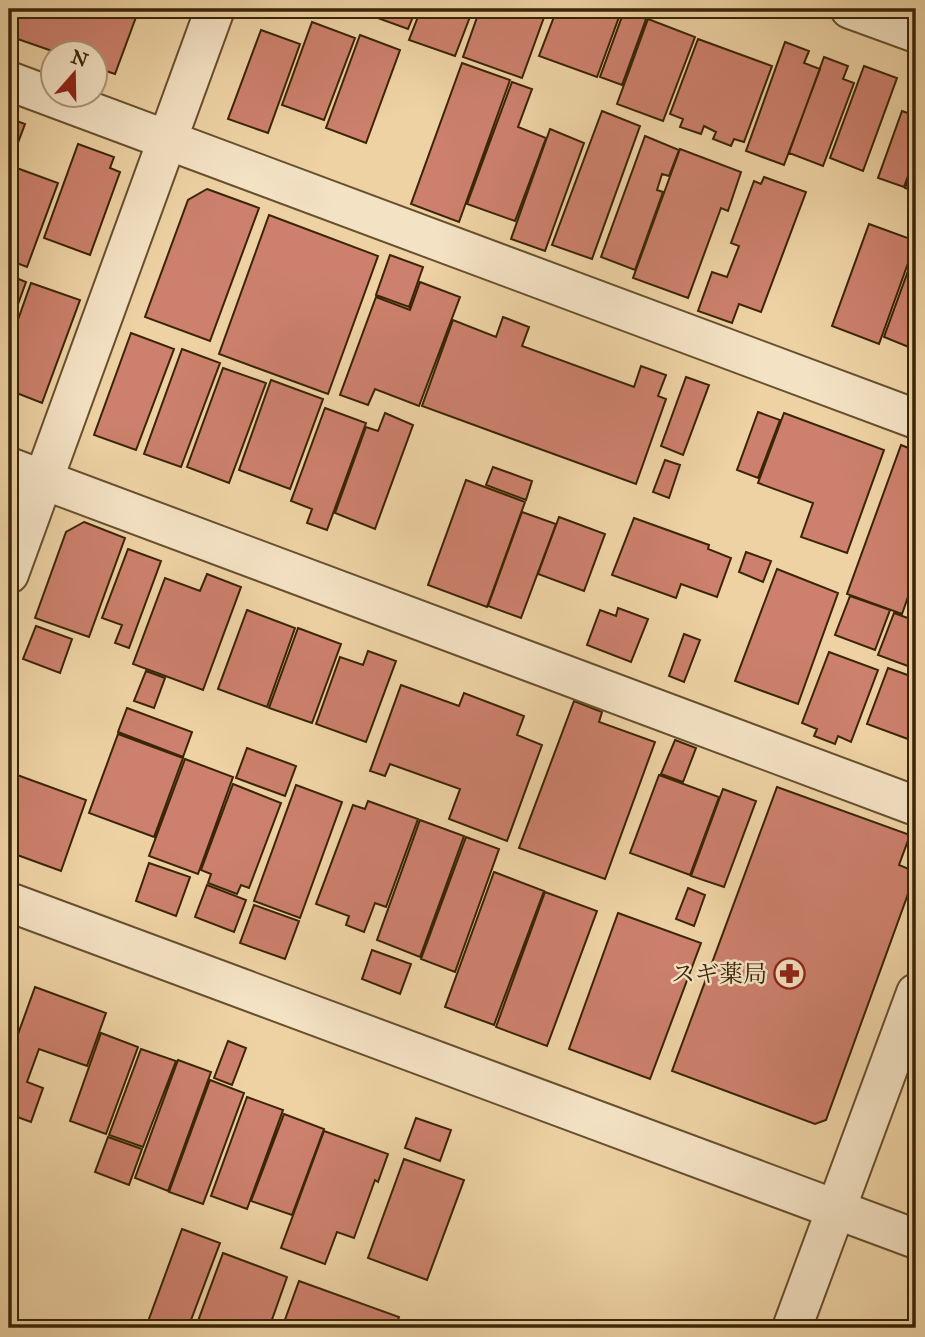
<svg xmlns="http://www.w3.org/2000/svg" width="925" height="1337" font-family="'IM FELL Great Primer','Noto Serif JP',serif">
<rect width="100%" height="100%" fill="#eed2a4"/>
<filter id="stains"><feTurbulence type="fractalNoise" baseFrequency=".00286" numOctaves="4"/><feColorMatrix values="0 0 0 0 .2 0 0 0 0 .09 0 0 0 0 .02 0 0 0 .5 -.17"/></filter>
<radialGradient id="worn" r=".72"><stop offset=".6" stop-color="#630" stop-opacity="0"/><stop offset="1" stop-color="#630" stop-opacity=".3"/></radialGradient>
<!-- building -->
<path fill="#cc806d" stroke="#3a2506" stroke-width="2" d="M9,9H139L115,74L94,67V52H55L9,36Z
M362,9H416L408,29L361,12Z
M421,9H473L455,56L409,40Z
M480,9H547L522,78L463,57Z
M557,9H622L597,77L539,56Z
M624,11L646,19L622,85L600,77Z
M648,19L695,37L663,121L617,104Z
M312,22L355,38L324,120L282,105Z
M261,30L300,44L268,133L228,119Z
M360,35L400,50L366,143L326,128Z
M698,39L772,66L744,142L734,139L731,146L713,139L716,132L704,126L701,134L680,127L683,119L670,114Z
M785,42L809,51L804,63L820,69L784,165L746,151Z
M824,57L848,66L843,79L854,83L823,166L789,153Z
M462,63L510,80L459,222L411,204Z
M864,66L897,78L863,171L830,158Z
M512,82L532,89L518,127L546,138L515,221L467,204Z
M602,111L640,126L592,259L552,245Z
M902,111L916,116V153L904,187L878,178Z
M9,118L25,124L11,161L9,160Z
M550,129L584,143L545,251L511,239Z
M645,136L679,150L669,176L662,174L657,190L663,192L635,270L601,257Z
M78,144L114,157L110,168L120,172L90,255L44,238Z
M680,149L741,172L728,211L721,208L688,298L633,278Z
M916,158V192L905,188Z
M14,167L58,183L27,267L9,260V181Z
M764,177L806,192L761,312L739,304L732,323L698,311L712,272L727,277L739,246L731,243L754,181L761,184Z
M207,189L259,208L210,341L145,317L188,200Z
M269,215L378,256L328,394L219,354Z
M869,224L916,241L879,344L832,326Z
M916,249V350L884,337Z
M390,255L423,267L409,307L376,295Z
M9,275L26,282L9,329Z
M420,282L460,297L419,406L375,389L368,405L340,395L376,297L410,310Z
M31,283L80,300L42,403L9,390V345Z
M503,317L529,327L522,346L634,387L641,366L666,375L658,396L666,399L636,484L422,406L453,320L496,337Z
M131,333L174,349L136,450L94,435Z
M182,349L220,363L181,467L144,454Z
M223,368L266,383L229,483L187,467Z
M686,377L709,385L683,455L661,446Z
M271,380L323,399L290,489L239,470Z
M325,408L366,423L327,530L307,523L312,509L291,501Z
M758,412L780,420L758,478L737,470Z
M385,413L413,425L375,529L335,513L366,427L378,431Z
M784,413L884,450L847,553L801,537L813,503L758,483Z
M901,445L916,451V574L902,614L847,594Z
M665,460L680,465L669,498L653,492Z
M493,467L532,481L526,500L486,485Z
M466,480L525,502L487,607L428,585Z
M522,512L556,524L521,618L488,606Z
M559,517L605,534L584,591L538,574Z
M634,518L709,545L708,549L731,558L717,597L681,584L676,598L612,575Z
M84,522L125,538L89,637L35,618L66,532Z
M128,549L161,561L129,648L115,643L122,625L102,618Z
M746,552L771,561L763,582L739,572Z
M777,569L838,593L798,704L735,681Z
M207,574L241,587L203,690L133,664L165,578L200,591Z
M850,596L890,610L875,650L835,635Z
M618,608L648,619L631,662L587,645L600,610L616,616Z
M247,610L295,628L267,707L218,689Z
M894,613L916,621V669L878,655Z
M36,626L72,639L60,673L23,659Z
M298,628L341,644L312,723L269,708Z
M684,634L700,640L684,682L669,676Z
M368,651L396,661L366,742L316,724L340,657L363,665Z
M829,652L878,670L851,742L838,736L835,744L814,736L817,729L802,723Z
M888,668L916,678V742L867,724Z
M146,671L165,678L154,708L134,701Z
M401,685L459,706L464,693L524,716L517,735L542,745L507,841L449,819L460,789L390,764L385,776L370,771Z
M574,701L602,712L599,722L655,742L605,879L519,848Z
M127,708L192,732L183,757L118,732Z
M118,734L183,758L154,837L89,813Z
M675,740L696,748L683,782L661,774Z
M247,748L296,766L285,796L236,778Z
M185,759L233,777L198,874L149,856Z
M9,772L86,800L61,871L9,852Z
M659,775L719,797L690,875L630,853Z
M233,784L281,803L249,888L241,885L237,894L208,883L211,874L201,870Z
M296,785L342,802L300,918L254,901Z
M777,787L910,835L899,865L916,872L826,1120L815,1124L672,1071Z
M723,789L756,801L724,887L691,876Z
M368,801L418,819L386,907L375,903L364,932L346,925L349,916L316,904L353,805L365,809Z
M420,820L464,836L420,957L377,940Z
M466,837L499,849L455,972L421,959Z
M149,863L190,877L176,916L136,901Z
M494,872L544,891L494,1025L445,1007Z
M207,885L246,900L234,932L195,917Z
M688,888L705,895L694,926L676,919Z
M545,892L597,911L547,1046L496,1027Z
M254,905L299,921L285,959L240,943Z
M618,913L701,943L650,1079L569,1049Z
M372,950L411,964L400,994L362,979Z
M35,987L106,1013L87,1066L39,1049L27,1082L43,1088L31,1122L9,1114V1059Z
M101,1033L138,1047L106,1134L70,1121Z
M228,1041L246,1048L232,1085L214,1078Z
M141,1049L176,1061L143,1147L109,1135Z
M178,1060L211,1072L168,1191L135,1178Z
M210,1080L244,1093L203,1204L169,1192Z
M247,1097L283,1110L247,1209L211,1196Z
M284,1114L324,1129L292,1215L251,1201Z
M416,1118L451,1130L440,1161L405,1148Z
M324,1131L388,1154L378,1182L375,1180L354,1238L337,1232L325,1264L281,1248Z
M108,1137L142,1149L129,1185L95,1172Z
M404,1159L464,1180L427,1280L368,1258Z
M182,1229L220,1243L188,1328H150L146,1327Z
M223,1253L287,1277L269,1328H217L198,1321Z
M299,1281L399,1317L395,1328H282Z"/>
<g fill="none" stroke-linecap="round" stroke-linejoin="round">
<defs>
<path id="minor" d="M850,9L916,33
M9,81L916,419
M9,467L916,806
M9,574L215,9
M9,902L916,1239
M792,1328L916,993"/>
</defs>
<!-- minor casing -->
<use href="#minor" stroke="#67502e" stroke-width="42"/>
<!-- minor -->
<use href="#minor" stroke="#f4e2c4" stroke-width="38"/>
</g>
<!-- icons -->
<defs>
<symbol id="pharmacy-ring" viewBox="-11 -11 22 22"><circle r="9.5" fill="#f4e2c4" stroke="#8f2418" stroke-width="1.5"/><path d="M-2-6h4v4h4v4h-4v4h-4v-4h-4v-4h4Z" fill="#8f2418"/></symbol>
</defs>
<g fill-rule="evenodd">
<use href="#pharmacy-ring" x="772" y="956" width="35" height="35"/>
</g>
<g text-anchor="middle" dominant-baseline="central" stroke-width="5" stroke-linejoin="round" paint-order="stroke">
<!-- poi labels -->
<g font-size="24" fill="#3a2506" stroke="#f4e2c4" text-anchor="end">
<text x="767" y="974">スギ薬局</text>
</g>
</g>
<!-- margin -->
<rect width="925" height="1337" fill="none" stroke="#eed2a4" stroke-width="35"/>
<rect x="10" y="10" width="904" height="1316" fill="none" stroke="#3a2506" stroke-width="3.5"/>
<rect x="18" y="18" width="890" height="1302" fill="none" stroke="#3a2506" stroke-width="2"/>
<!-- north arrow -->
<g transform="translate(74 74) rotate(20)"><circle r="33" fill="#f4e2c4" stroke="#aa9678" stroke-width="2"/>
<path d="M0-5L12 26L0 18L-12 26Z" fill="#8f2418"/>
<text y="-10" font-size="19" font-weight="bold" text-anchor="middle" fill="#3a2506">N</text>
</g>
<rect width="100%" height="100%" filter="url(#stains)"/>
<rect width="100%" height="100%" fill="url(#worn)"/>
</svg>
